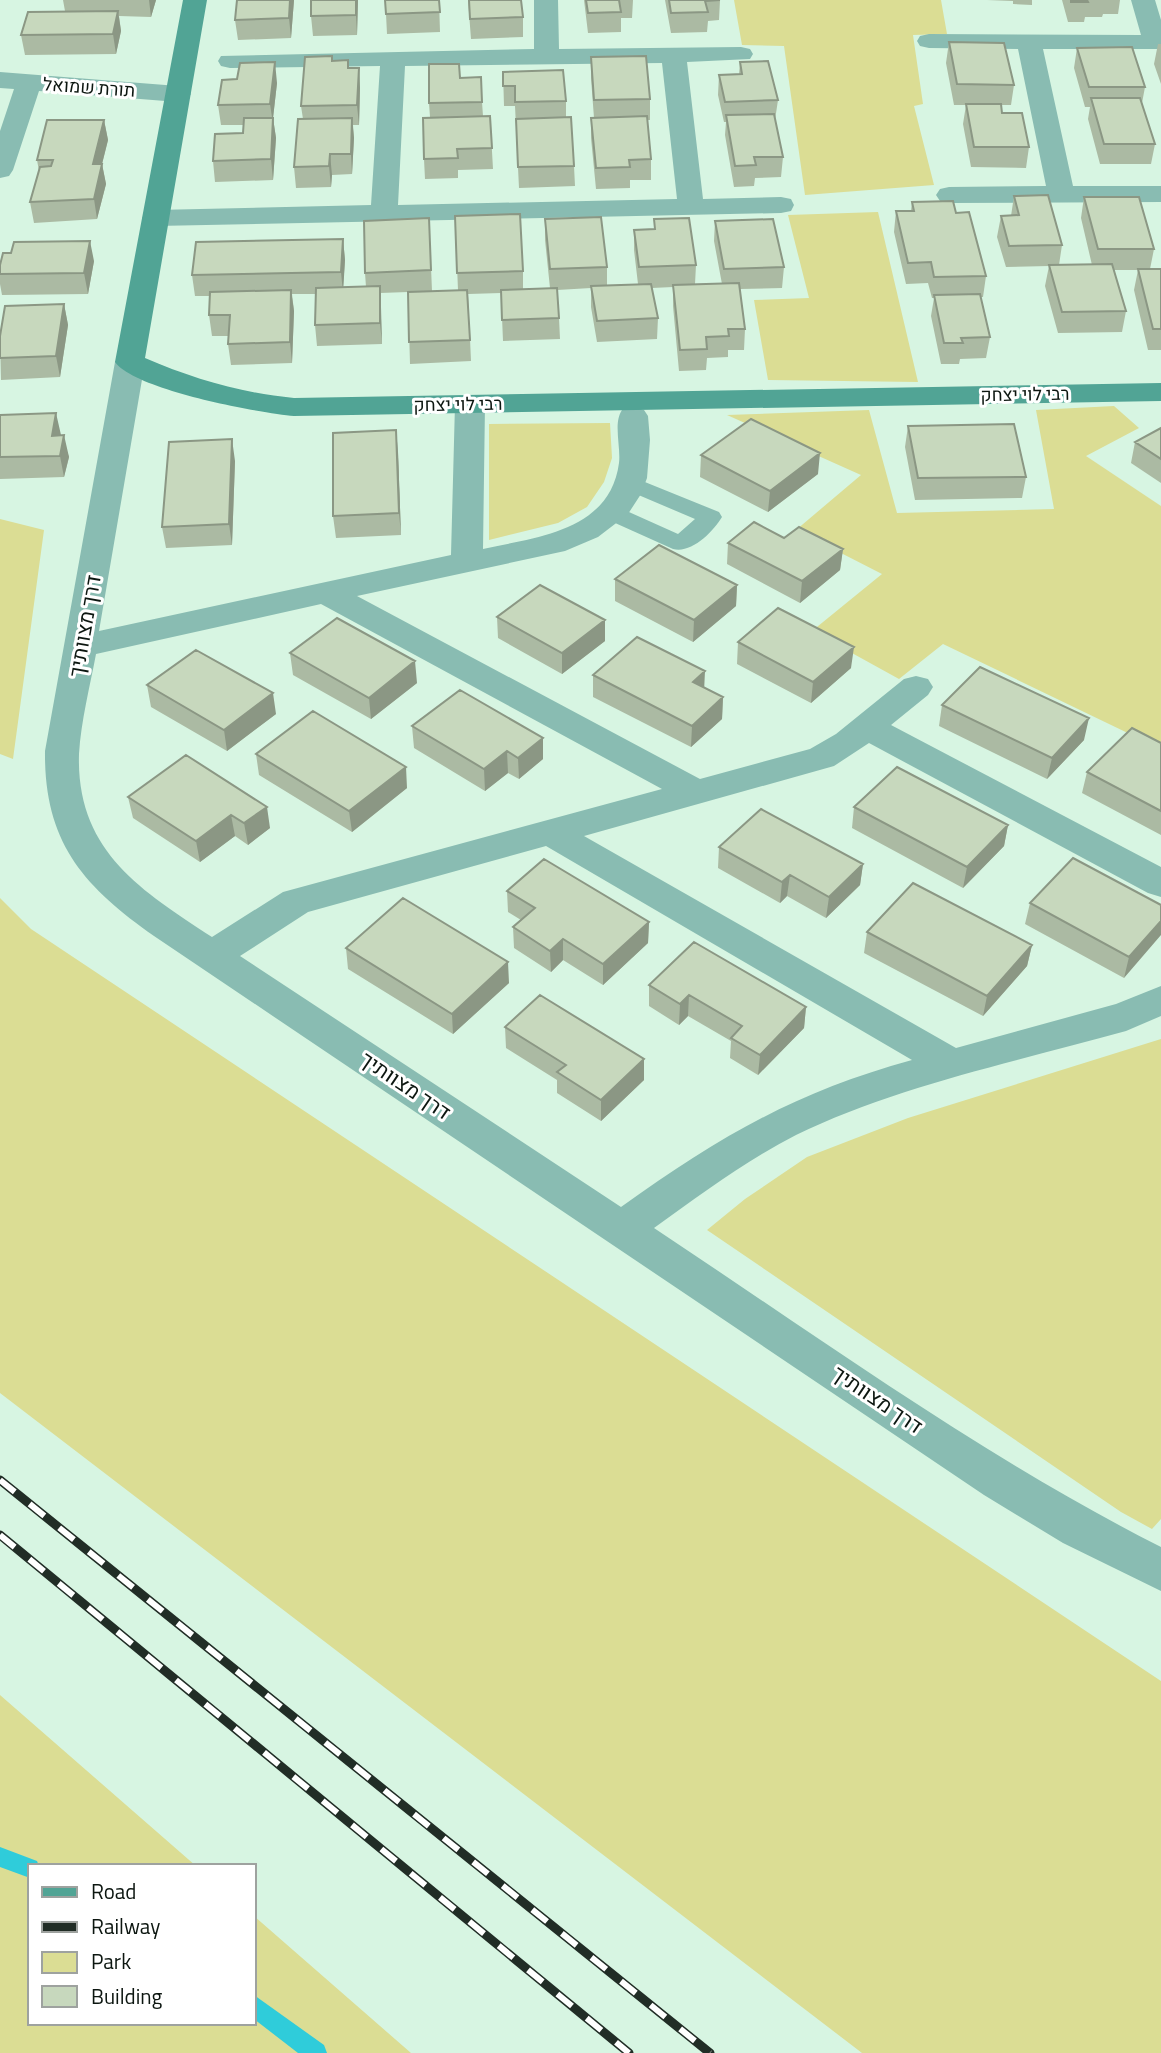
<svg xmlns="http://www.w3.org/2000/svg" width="1161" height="2053" font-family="'Titillium Web',Heebo,sans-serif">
<rect width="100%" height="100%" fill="#d7f5e2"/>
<!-- green -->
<path fill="#dbdd94" d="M734,0H941L947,34L913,35L923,104L914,106L934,185L805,195L784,46L742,45Z
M878,212L918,382L768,380L754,300L809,298L788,215Z
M1114,406L1139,428L1086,456L1161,506V749L943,644L899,679L812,631L882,574L796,530L861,475L727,415L869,410L897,513L1054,509L1036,410Z
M610,423L612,458L604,482L587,507L558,523L489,540V424Z
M0,519L44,530L13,759L0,754Z
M0,898L31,929L1161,1681V2053H862L0,1393Z
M1161,1039V1519L1152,1529L1121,1512L707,1230L745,1199L807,1157L908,1118Z
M0,1695L196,1866H30V2023H254V1916L411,2053H0Z"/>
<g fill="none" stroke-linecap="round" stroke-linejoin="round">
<!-- stream -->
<path fill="#2fccda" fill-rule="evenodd" d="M0,1847L37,1861L39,1866H30V1878L0,1867Z
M254,1995L324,2045L327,2053H298L254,2019Z"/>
<!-- lane -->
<path fill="#89bcb2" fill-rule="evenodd" d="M630,476L719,512L722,517C713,532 691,554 673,549L604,518L601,513L604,508H620L678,534L695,519L622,488L619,483L622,478Z"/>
<!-- street -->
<path fill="#89bcb2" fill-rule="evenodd" d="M534,0H558L559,49L741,47L750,49L753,54L750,59L687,62L703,199L781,197L791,199L794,205L791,211L781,213L156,226L146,224L142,218L146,212L156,210L371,205L380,66L230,68L221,66L218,61L221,56L534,49ZM662,63L677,199L398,205L405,66Z
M1131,0H1155L1161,20V49H1043L1073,186H1161V202L949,203L940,201L936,195L940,189L949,187L1046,186L1018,49L929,48L920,46L917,41L920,36L929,34L1141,35Z
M0,72L178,86L187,89L191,94L187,99L178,102L39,91L13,170L9,176L0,178V131L14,89L0,88Z
M130,353L140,356L145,362L99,631L451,555L455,404L459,398L470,395L481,398L485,404L483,549C537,537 610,531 619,463C621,447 613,423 622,410L633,407L644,410L648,416L650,440L647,478L641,494L628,514L598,537L565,551L357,596L700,779L810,749L836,734L904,679L916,676L928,679L933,687L928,695L891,725L1161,867V897L1148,893L869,743L834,766L584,836L956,1048L1116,1004L1161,986V1016L1126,1031C1019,1061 896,1086 796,1135C745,1161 700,1195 654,1228C820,1338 983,1457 1161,1547V1591L1063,1543L984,1495L154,936C83,886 44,842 45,751L115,362L120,356ZM321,604L662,789L283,892L212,937C140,890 76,850 79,754C81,721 90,686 96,654ZM546,846L912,1060C795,1092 719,1137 621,1207L240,956L308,912Z"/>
<!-- secondary -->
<path fill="#51a495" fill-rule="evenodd" d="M183,0H207L145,358C194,379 241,393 294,398L1161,383V401L294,416C259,413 135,390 115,362Z"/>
<defs>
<path id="rail" d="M0,1480L710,2053
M0,1535L629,2053"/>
</defs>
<!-- rail casing -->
<use href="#rail" stroke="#212d26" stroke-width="9"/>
<!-- rail -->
<use href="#rail" stroke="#fff" stroke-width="6" stroke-dasharray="19" stroke-linecap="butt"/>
</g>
<!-- wall -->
<path fill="#abbaa3" d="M63,0H156L151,17L119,16L121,31L116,54L25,55L21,35L65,11Z
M237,0H294L291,38L238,40L235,20Z
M358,0L357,35L313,36L311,16Z
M439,0L440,32L387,34L386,14Z
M468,0H521L523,17V37L471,39Z
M584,0H633L632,18H621V32L588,33Z
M665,0H720L719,20L708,21L707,32L671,33Z
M987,0H1032V5L1013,4V1Z
M1062,0H1120L1118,14H1103L1102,17H1085L1084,22H1068Z
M949,42L1014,85L1011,105H1001L1002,113L1029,147L1026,168L971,167L963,124L966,105H954L946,63Z
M1158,44H1161V84L1154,64Z
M1077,48L1145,87L1142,103L1155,144L1151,164H1100L1088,119L1090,107H1085L1074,68Z
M332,56L333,61L349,68H359L360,88L359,125H353L354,138L352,174L332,175L331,187L296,188L294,167L303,119L301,106Z
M591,57L650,99V120H647L651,159V180H630V188L596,189L591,138V118H594L591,78Z
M740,62L778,100L775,120L783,157L781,177L755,178L754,186L734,187L725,135L726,122H724L718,95L719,75H739Z
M503,72L566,101V118L574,166L575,186L519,188L515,106H504Z
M460,78L482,102L483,116H490L493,169L458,170V178L425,179L424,159L430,117L429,103Z
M277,83L273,118L276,138L273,180L215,182L213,161L243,133V125H221L218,105Z
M104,120L108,140L102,164L106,184L97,219L34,223L30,202L39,171L37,160Z
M1014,196L1062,245L1059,265H1092L1081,218L1084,197L1154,249L1150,269H1161V350H1148L1134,290L1138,270H1114L1126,311L1122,332L1058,333L1045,286L1049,266L1006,267L997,237L1001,216H1011Z
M912,202L956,213L986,276L983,297H981L990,337L986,358L960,359L959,364H941L931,316L934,298H932L928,283L906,284L894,232L896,211H911Z
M455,216L523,271V289L550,288L545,240V219L607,267V286L638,284L634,250V230L654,229V219L696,265L695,284H722L714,241L715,221L784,267L782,288L740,289L745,329L744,350H728V357L707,358L706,370L679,371L673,306V287L652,288L658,318L657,339L597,342L591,307V288L557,290L559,318L560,339L503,341L501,293L468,294L471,361L410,364L408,292L380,293L382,344L317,346L315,325L316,294H292L294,311L292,363L231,365L228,344L229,336H212L209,315L210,296H195L192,275L343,239L345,260L343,287H366L365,273L429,218L432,291L458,290Z
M94,261L88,294L2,295L0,284V265Z
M64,304L68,325L60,377L1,380L0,336Z
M0,415L61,435L69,457L64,477L0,479Z
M908,426L1026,477L1022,498L915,500L905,447Z
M1161,428V483L1131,463L1135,442Z
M398,452L401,535L336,538L333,516Z
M701,455L818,474L768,512L700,477Z
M235,461L232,545L166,548L162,527Z
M784,538L843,549L840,570L800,603L727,564L728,543Z
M615,579L737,585L736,606L693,642L615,601Z
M497,617L605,620V641L562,674L498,638Z
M738,642L851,668L811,703L737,664Z
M290,653L417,683L371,719L293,675Z
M593,675L704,687L723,697L722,719L691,747L593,697Z
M147,685L276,714L227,751L151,707Z
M942,705L1084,740L1047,779L939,726Z
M412,726L543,759L519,779L508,773L485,791L414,748Z
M1161,743V835L1082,793L1087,772Z
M256,754L407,788L352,832L259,775Z
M186,755L270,828L248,845L235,836L200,862L133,818L128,797Z
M854,807L1008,825L1004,846L963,888L852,828Z
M719,847L863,864L860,885L826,918L787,896L780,903L718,868Z
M507,891L649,922L648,943L603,985L563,960L551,972L514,948L513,927L521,920L508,912Z
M1030,903L1161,905L1124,978L1025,924Z
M867,932L1032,945L1027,966L983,1016L864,953Z
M346,948L509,983L453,1034L348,969Z
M649,985L806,1007L804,1028L758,1075L730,1058L731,1041L688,1016L679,1025L649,1006Z
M505,1027L644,1080L601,1121L557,1093V1080L506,1048Z"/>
<!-- shaded-wall -->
<path fill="#8b9784" d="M149,0H156L151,17Z
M290,0H294L291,38L289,18Z
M356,0H358L357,35L356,15Z
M118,11L121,31L116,54L113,34Z
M275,62L277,83L273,118L276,138L273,180L271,159L273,124L270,104Z
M359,68L360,88L359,125L357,105Z
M352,118L354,138L352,174L351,154Z
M104,120L108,140L97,184L93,164Z
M330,154L332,175L331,187L329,166Z
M102,164L106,184L97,219L94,199Z
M343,239L345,260L343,293L341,272Z
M90,241L94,261L88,294L84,273Z
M380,286L381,307L382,344L380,323Z
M291,290L294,311L292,363L290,342Z
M64,304L68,325L60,377L56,356Z
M56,413L61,435L57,457L52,436Z
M396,430L398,452L401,535L399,513Z
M64,435L69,457L64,477L60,456Z
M232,439L235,461L232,545L229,524Z
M820,453L818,474L768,512L770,491Z
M843,549L840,570L800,603L802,581Z
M737,585L736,606L693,642L694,620Z
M605,620V641L562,674V653Z
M854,647L851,668L811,703L813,682Z
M415,661L417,683L371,719L369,698Z
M705,671L704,692L693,682Z
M273,693L276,714L227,751L224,730Z
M723,697L722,719L691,747L692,726Z
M1089,718L1084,740L1047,779L1052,758Z
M543,738V759L519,779L518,758Z
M507,751L508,773L485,791L484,769Z
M406,767L407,788L352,832L349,811Z
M267,807L270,828L248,845L244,823Z
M231,815L235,836L200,862L196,841Z
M1008,825L1004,846L963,888L967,867Z
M863,864L860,885L826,918L829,897Z
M790,875L787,896L780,903L782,882Z
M1161,921V935L1124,978L1129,957Z
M649,922L648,943L603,985V964Z
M563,939V960L551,972L550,951Z
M1032,945L1027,966L983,1016L987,996Z
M508,962L509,983L453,1034L452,1014Z
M689,995L688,1016L679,1025L680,1004Z
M806,1007L804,1028L758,1075L760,1055Z
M644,1059V1080L601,1121V1100Z"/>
<!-- building -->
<path fill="#c7d8bd" stroke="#8b9784" stroke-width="2" d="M237,0H290L289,18L235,20Z
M311,0H356V15L311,16Z
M385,0H439L440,12L386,14Z
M469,0H521L523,17L470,19Z
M586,0H619L621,12L588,13Z
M669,0H720L705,1L708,12L671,13Z
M1071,0H1087L1088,2H1071Z
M118,11L113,34L21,35L28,12Z
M949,42L1004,43L1014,85L957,84Z
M1132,47L1145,87H1089L1077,48Z
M332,56V61L348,60V68H359L357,105L301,106L305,57Z
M646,56L650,99L594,100L591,57Z
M768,61L778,100L725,102L719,75L742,74L740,62Z
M275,62L270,104L218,105L222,80L237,79L240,63Z
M429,64H459L460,78L481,77L482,102L429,103Z
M563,70L566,101L515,102V86H503V72Z
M1091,98H1140L1155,144H1104Z
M966,104H1001L1002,113H1022L1029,147H974Z
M774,114L783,157H754L756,165L735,166L726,115Z
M490,116L492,148L457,149L458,158L424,159L423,118Z
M647,116L651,159L629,160L630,167L596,168L591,118Z
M571,117L574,166L518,167L516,119Z
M244,118H273L271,159L213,161L215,134L243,133Z
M352,118L351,154H330L329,166L294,167L298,119Z
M47,120H104L93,164H102L94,199L30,202L40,167L51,166L53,160H37Z
M1048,195L1062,245L1009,246L1001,216L1019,215L1014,196Z
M1084,197H1139L1154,249H1098Z
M953,201L956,213L969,212L986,276L934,277L931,262L908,263L896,211H914L912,202Z
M520,214L523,271L457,273L455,216Z
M601,217L607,267L550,269L545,219Z
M429,218L431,270L365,273L364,221Z
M689,218L696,265L639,267L634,230L655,229L654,219Z
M773,219L784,267L724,269L715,221Z
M343,239L341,272L192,275L196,242Z
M90,241L84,273L0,274V265L3,253H11L14,242Z
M1112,264L1126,311L1062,312L1049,265Z
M1138,269H1161V329H1153Z
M739,283L745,329H728L729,336L706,337L707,349L680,350L673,285Z
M651,284L658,318L597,321L591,286Z
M380,286V323L315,325L316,288Z
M557,288L559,318L502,320L501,290Z
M291,290L290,342L228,344L230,315H209L210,292Z
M467,290L470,340L409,342L408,292Z
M980,294L990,337L961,338L963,343H944L934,295Z
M64,304L56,356L0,358V336L5,306Z
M56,413L52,436L64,435L60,456L0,457V415Z
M751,419L820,453L770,491L701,455Z
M1014,424L1026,477L918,478L908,426Z
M1161,428V459L1135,442Z
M396,430L399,513L333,516V433Z
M232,439L229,524L162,527L169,442Z
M754,522L784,538L799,527L843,549L802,581L728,543Z
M659,545L737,585L694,620L615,579Z
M540,585L605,620L562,653L497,617Z
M778,608L854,647L813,682L738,642Z
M337,618L415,661L369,698L290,653Z
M637,637L705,671L693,682L723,697L692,726L593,675Z
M196,650L273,693L224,730L147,685Z
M980,667L1089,718L1052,758L942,705Z
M460,690L543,738L518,758L507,751L484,769L412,726Z
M313,711L406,767L349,811L256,754Z
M1132,728L1161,743V811L1087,772Z
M186,755L267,807L244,823L231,815L196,841L128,797Z
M897,767L1008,825L967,867L854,807Z
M761,809L863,864L829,897L790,875L782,882L719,847Z
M1073,858L1161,905V921L1129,957L1030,903Z
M544,859L649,922L603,964L563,939L550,951L513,927L535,908L507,891Z
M913,883L1032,945L987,996L867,932Z
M403,898L508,962L452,1014L346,948Z
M694,942L806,1007L760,1055L731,1038L742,1026L689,995L680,1004L649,985Z
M540,995L644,1059L601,1100L557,1072L566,1065L505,1027Z"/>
<g text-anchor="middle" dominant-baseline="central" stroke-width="6" stroke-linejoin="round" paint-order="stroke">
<!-- far-street labels -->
<g font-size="18" fill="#0c1610" stroke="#fff">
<text transform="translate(89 87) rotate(4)">תורת שמואל</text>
<text transform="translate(1025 394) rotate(-1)">רבי לוי יצחק</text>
<text transform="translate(458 404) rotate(-1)">רבי לוי יצחק</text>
</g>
<!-- street labels -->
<g font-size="21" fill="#0c1610" stroke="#fff">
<text transform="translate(84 626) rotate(-80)">דרך מצוותיך</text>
<text transform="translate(406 1085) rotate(34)">דרך מצוותיך</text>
<text transform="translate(878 1399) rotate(34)">דרך מצוותיך</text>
</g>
</g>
<!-- legend -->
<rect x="28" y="1864" width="228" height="161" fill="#ffffff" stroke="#9ea29f" stroke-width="2"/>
<rect x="42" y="1887" width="35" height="10" fill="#51a495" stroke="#9ea29f" stroke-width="2"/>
<text x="91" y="1899" font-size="21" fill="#0c1610">Road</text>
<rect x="42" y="1922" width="35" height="10" fill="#212d26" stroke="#9ea29f" stroke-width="2"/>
<text x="91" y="1934" font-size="21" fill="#0c1610">Railway</text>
<rect x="42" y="1952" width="35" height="21" fill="#dbdd94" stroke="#9ea29f" stroke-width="2"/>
<text x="91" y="1969" font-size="21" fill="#0c1610">Park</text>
<rect x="42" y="1986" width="35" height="21" fill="#c7d8bd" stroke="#9ea29f" stroke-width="2"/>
<text x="91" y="2004" font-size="21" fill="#0c1610">Building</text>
</svg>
